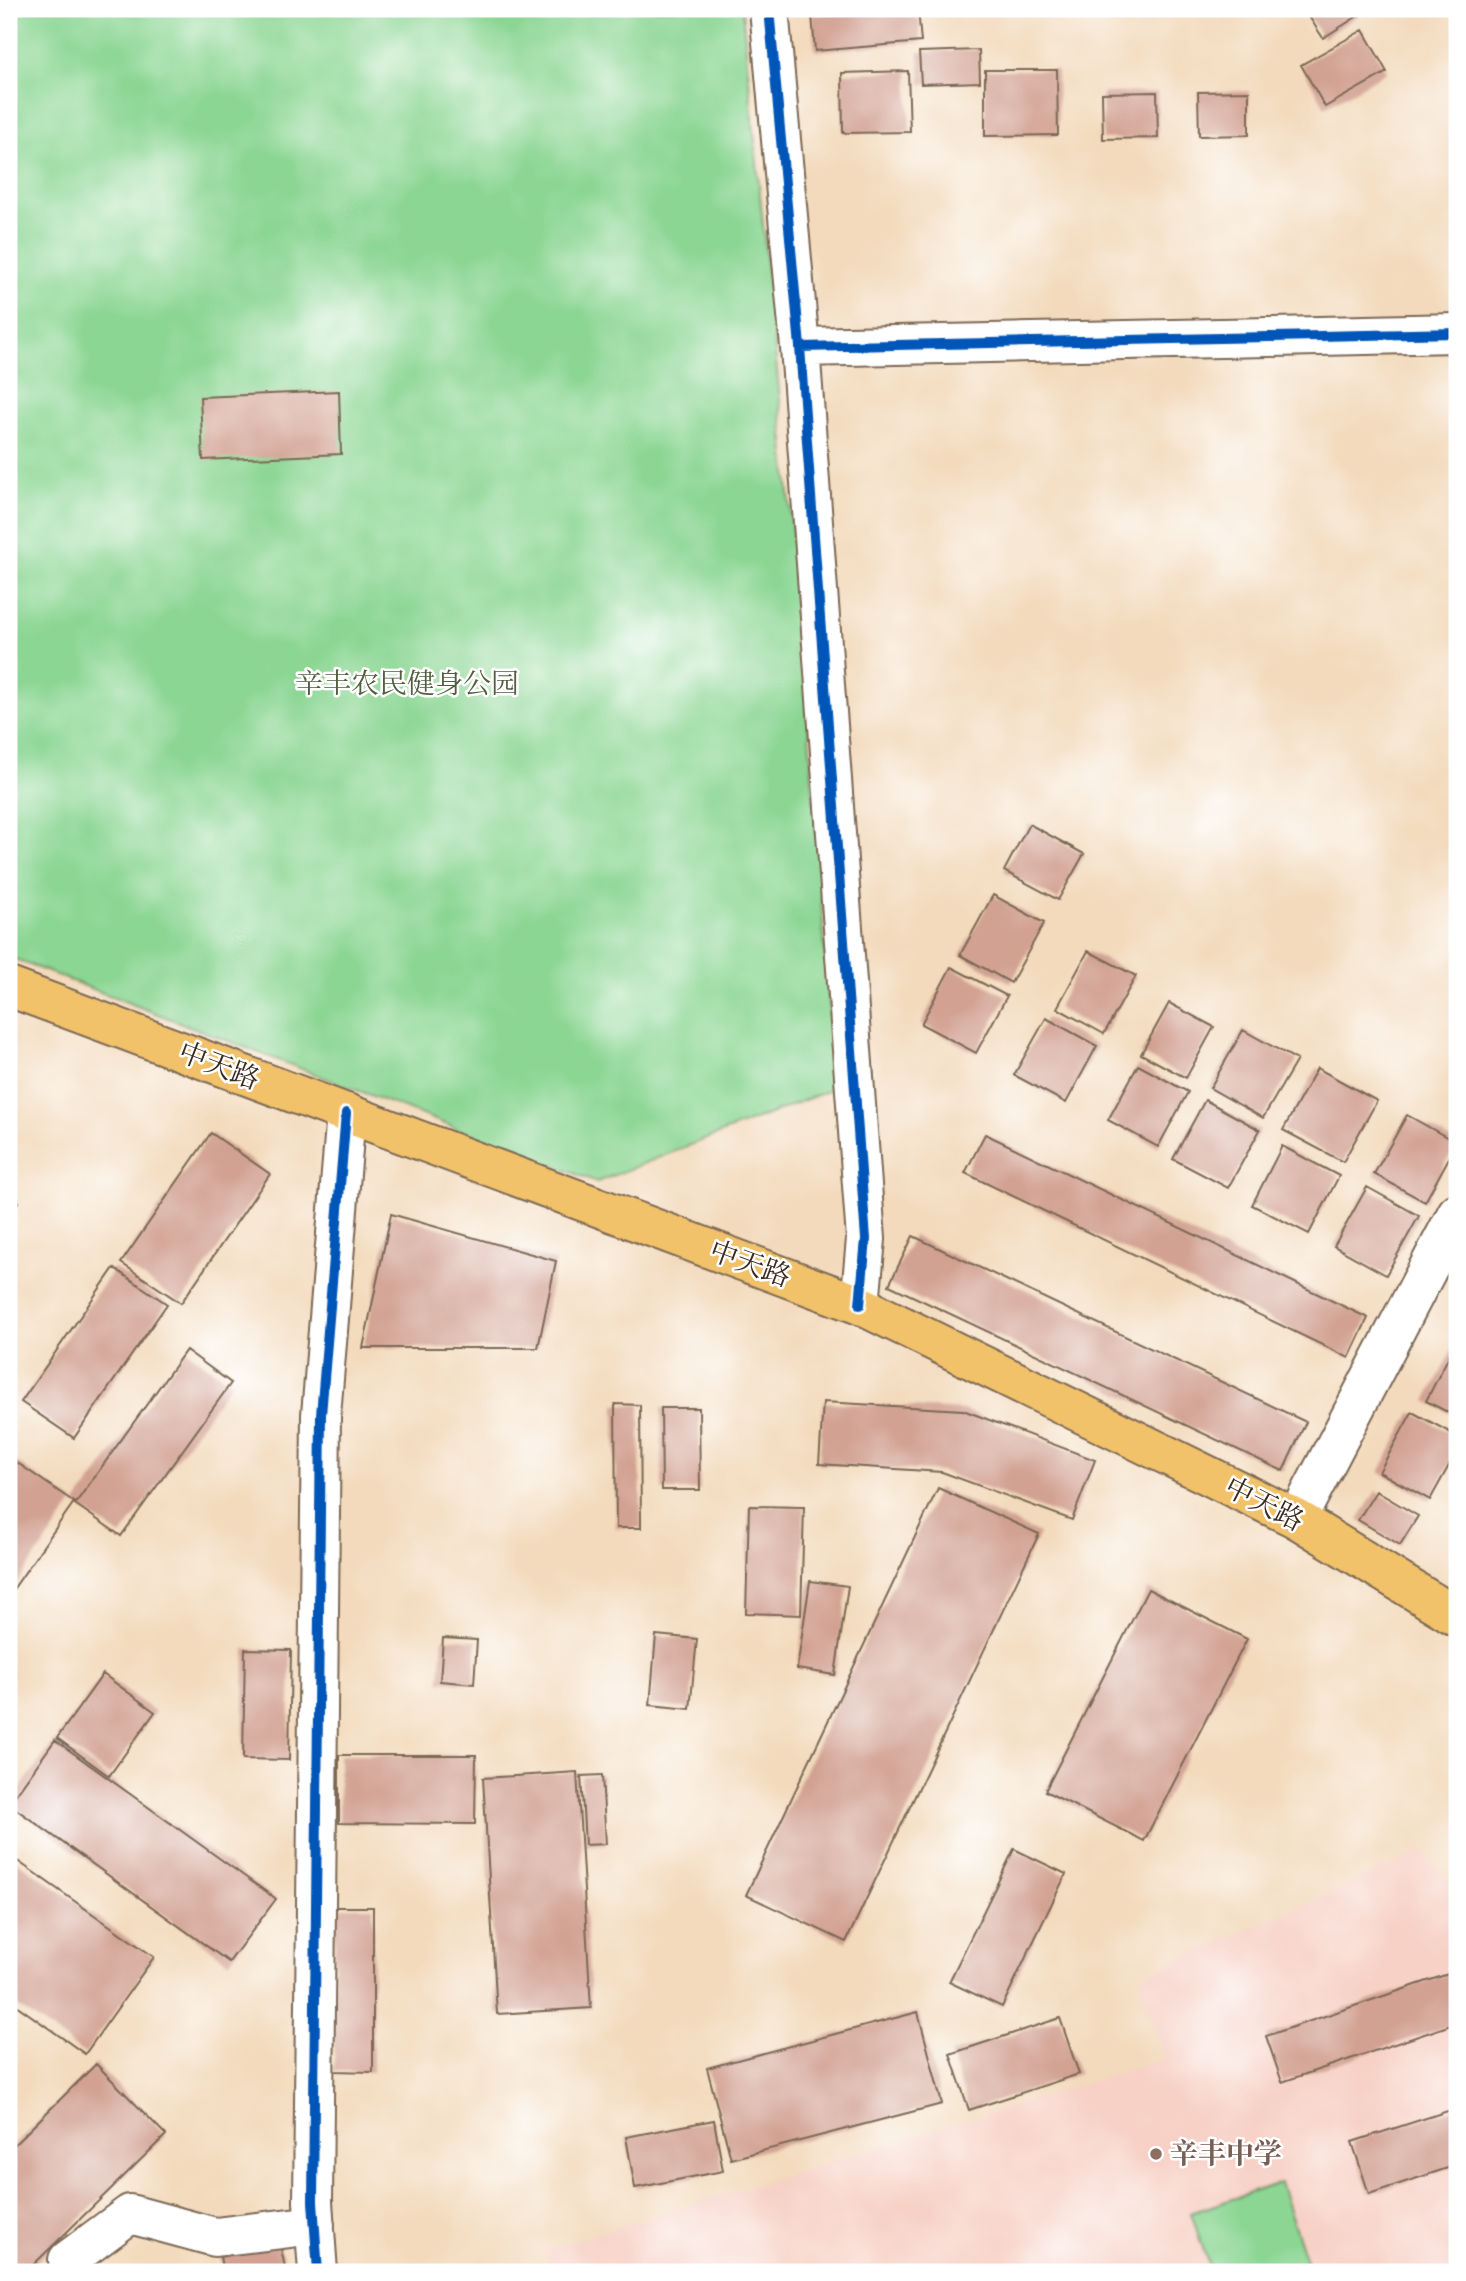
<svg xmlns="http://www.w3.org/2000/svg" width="1466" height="2281" font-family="Alegreya,'Noto Serif SC',serif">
<rect width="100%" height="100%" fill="#fff"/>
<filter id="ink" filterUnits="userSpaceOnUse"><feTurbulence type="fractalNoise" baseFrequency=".0143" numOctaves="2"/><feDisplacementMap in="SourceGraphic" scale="14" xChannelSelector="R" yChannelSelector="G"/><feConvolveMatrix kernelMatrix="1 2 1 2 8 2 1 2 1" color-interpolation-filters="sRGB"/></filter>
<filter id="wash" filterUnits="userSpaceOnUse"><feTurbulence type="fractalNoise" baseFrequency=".00686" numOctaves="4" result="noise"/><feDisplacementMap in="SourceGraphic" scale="28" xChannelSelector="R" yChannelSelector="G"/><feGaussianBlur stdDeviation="1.57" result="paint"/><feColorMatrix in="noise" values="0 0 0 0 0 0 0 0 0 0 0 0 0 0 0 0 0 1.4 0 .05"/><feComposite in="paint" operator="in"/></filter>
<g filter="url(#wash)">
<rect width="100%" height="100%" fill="#f3dabc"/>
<!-- built -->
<path fill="#f7d1c6" d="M1422,1851L1457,1891V2272H551L544,2250L1165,2059L1138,1978Z"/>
<!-- green -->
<path fill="#8bd693" stroke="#638058" stroke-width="2" d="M9,9H742L799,598L835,1088L597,1182L9,957Z
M1280,2183L1310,2272H1211L1191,2213Z"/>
<g id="blocks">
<!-- building -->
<path fill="#d2a192" d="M891,9H918L921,42L815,51L812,15Z
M1304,9H1369L1323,38Z
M1363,30L1387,72L1325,107L1301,65Z
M979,50L980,82L921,84L919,52Z
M985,70H1057L1058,135L985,136Z
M908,71L910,132L843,133L842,73Z
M1249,91V135L1199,136L1198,92Z
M1157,92L1158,138L1103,139L1102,93Z
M339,391L341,454L203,460L200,397Z
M1029,824L1084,854L1058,900L1004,871Z
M993,895L1044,923L1011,983L960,955Z
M1088,951L1136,976L1104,1034L1057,1008Z
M951,967L1007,996L976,1053L921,1024Z
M1169,1003L1214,1027L1186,1078L1141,1054Z
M1046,1018L1097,1046L1066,1103L1014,1075Z
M1243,1030L1297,1060L1263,1118L1210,1088Z
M1138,1065L1188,1092L1158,1147L1108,1120Z
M1317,1068L1377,1101L1343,1162L1283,1130Z
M1205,1100L1260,1130L1228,1188L1173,1159Z
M1407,1115L1457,1143L1425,1202L1374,1174Z
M211,1133L270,1174L181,1303L121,1263Z
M985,1134L1368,1318L1349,1358L965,1173Z
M1282,1146L1339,1176L1309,1234L1252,1205Z
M1367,1187L1419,1216L1386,1275L1334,1246Z
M9,1195L18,1202L9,1216Z
M391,1214L556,1261L538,1348H363Z
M913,1236L1306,1422L1283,1471L889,1285Z
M114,1268L167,1304L74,1438L21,1402Z
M1455,1344L1457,1345V1417L1426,1401Z
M186,1350L231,1383L121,1536L75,1504Z
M823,1402L963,1410L1095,1460L1072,1520L942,1472L819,1464Z
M615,1404L640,1405L641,1528H616Z
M661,1408H699L700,1490H662Z
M1412,1412L1457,1436V1451L1430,1500L1379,1472Z
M9,1457L74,1502L9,1595Z
M938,1488L1039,1534L846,1942L746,1895Z
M1376,1491L1418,1516L1400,1545L1358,1520Z
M749,1506L804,1507L801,1615L746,1613Z
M810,1581L848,1586L835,1675L797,1669Z
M1148,1589L1247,1639L1144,1841L1045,1791Z
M656,1635L697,1639L690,1709L650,1705Z
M443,1638L477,1640L474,1684L440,1681Z
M245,1649L291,1650L289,1760L243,1759Z
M103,1674L155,1712L109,1776L57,1738Z
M55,1740L276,1899L229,1962L9,1804Z
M339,1755H476L475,1824L339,1823Z
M577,1772L591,2008L497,2014L483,1778Z
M602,1775L606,1844L585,1845L581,1776Z
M1014,1849L1066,1874L1002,2007L949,1982Z
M9,1855L154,1957L85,2054L9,2000Z
M335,1907H373V2072L334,2071Z
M1457,1971V2023L1282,2082L1266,2036Z
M918,2012L942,2104L731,2159L707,2068Z
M1060,2018L1079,2074L969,2110L950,2054Z
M96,2064L166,2135L26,2272H9V2150Z
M1457,2108V2165L1369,2194L1352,2142Z
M714,2120L723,2171L635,2188L626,2137Z
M280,2244L286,2272H223L220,2257Z"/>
</g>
</g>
<g filter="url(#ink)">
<use href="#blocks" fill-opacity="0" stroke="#7b6855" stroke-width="2"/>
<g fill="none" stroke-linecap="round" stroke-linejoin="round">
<defs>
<path id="minor" d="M769,9L800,347L866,1239L860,1305
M800,347L1457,333
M1297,1519L1457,1213
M68,2260L130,2214L215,2237L315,2225
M318,2272L313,2202L321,1415L346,1113"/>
<path id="major" d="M9,987L860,1305L1297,1519L1457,1617"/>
</defs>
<!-- minor casing -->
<use href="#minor" stroke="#7b6855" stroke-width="42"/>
<!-- major casing -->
<use href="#major" stroke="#7b6855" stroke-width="42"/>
<!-- minor -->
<use href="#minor" stroke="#fff" stroke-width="38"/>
<!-- major -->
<use href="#major" stroke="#f2c26a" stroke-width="38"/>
<defs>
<path id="cycleway" d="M769,9L800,347L866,1239L860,1305
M800,347L1457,333
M318,2272L313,2202L321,1415L346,1113"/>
</defs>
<!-- cycleway casing -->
<use href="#cycleway" stroke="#fff" stroke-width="15"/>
<!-- cycleway -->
<use href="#cycleway" stroke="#0057b8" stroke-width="10"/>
</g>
</g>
<!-- markers -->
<circle fill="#8d6e63" stroke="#fff" stroke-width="2.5" cx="1156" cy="2154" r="7"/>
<g text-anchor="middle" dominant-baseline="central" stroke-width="5" stroke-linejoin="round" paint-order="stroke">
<!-- park labels -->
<g font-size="28" fill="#535e41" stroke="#fff">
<text x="407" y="684">辛丰农民健身公园</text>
</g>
<!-- street labels -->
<g font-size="28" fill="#3b2a1e" stroke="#fff">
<text transform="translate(219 1066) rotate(21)">中天路</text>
<text transform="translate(750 1264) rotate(20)">中天路</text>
<text transform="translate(1264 1504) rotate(27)">中天路</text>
</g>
<!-- education labels -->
<g font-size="28" font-weight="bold" fill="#785e54" stroke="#fff" text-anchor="start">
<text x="1170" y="2154">辛丰中学</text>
</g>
</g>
<!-- margin -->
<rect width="1466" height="2281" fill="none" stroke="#fff" stroke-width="35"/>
</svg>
